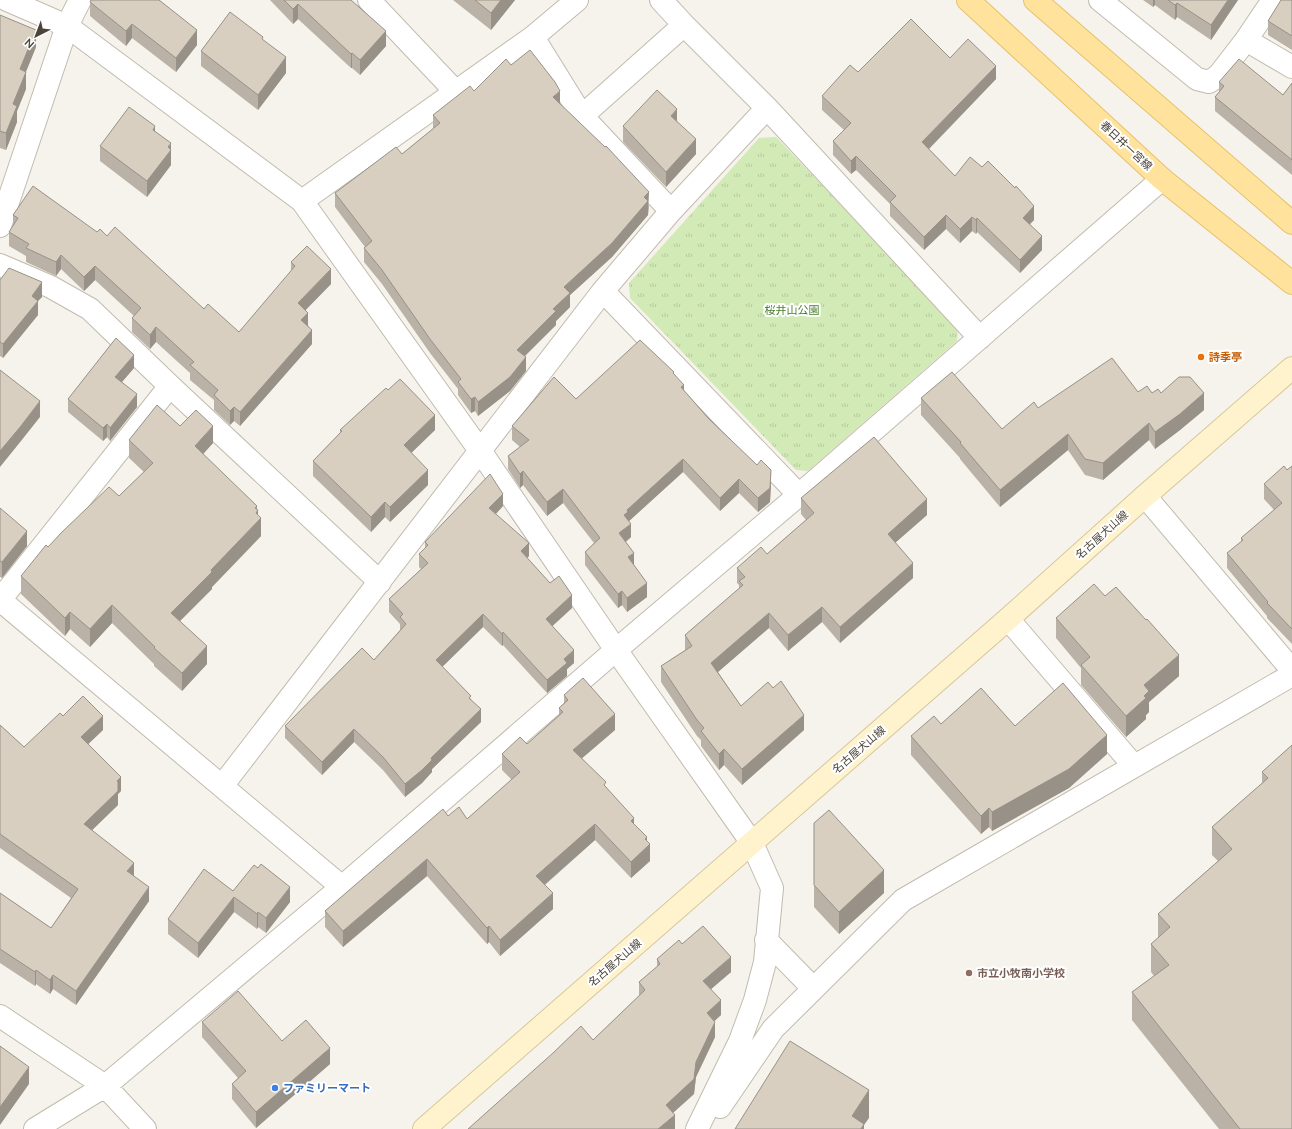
<svg xmlns="http://www.w3.org/2000/svg" width="1292" height="1129" font-family="'Nunito Sans','Noto Sans JP',sans-serif">
<defs>
<pattern id="park-tufts" width="24" height="20" patternUnits="userSpaceOnUse"><rect width="24" height="20" fill="#d2eab5"/><path d="M3 7l-1-3M5 7V3M7 7l1-3M15 17l-1-3M17 17v-4M19 17l1-3" fill="none" stroke="#b6ca9c"/></pattern>
</defs>
<rect width="100%" height="100%" fill="#f6f3ec"/>
<!-- park -->
<path fill="url(#park-tufts)" d="M776,137L958,327L957,341L808,471L796,470L630,298L629,283L759,138Z"/>
<g fill="none" stroke-linecap="round" stroke-linejoin="round">
<defs>
<path id="minor" d="M7,0L67,26L302,201L481,452L616,650L752,843L772,888L765,962L755,1000L740,1041L697,1129
M369,0L455,91
M577,0L533,37L582,116L671,211
M661,0L684,25L767,108L980,338
M1100,0L1197,79L1209,82L1219,75L1246,40L1273,0
M1246,40L1292,67
M582,116L684,25
M302,201L533,37
M0,226L67,26L80,0
M0,265L51,287L90,309L170,386L380,582
M603,291L799,495
M1145,496L1292,670
M0,600L342,887
M0,600L170,386
M1008,619L1134,766
M222,786L603,291L671,211L767,108
M766,940L813,988
M0,1016L105,1086L145,1129
M720,1107L773,1029L903,900L1292,675
M35,1129L105,1086L342,887L616,650L799,495L1162,179"/>
<path id="secondary" d="M424,1129L1008,619L1145,496L1292,368"/>
<path id="primary" d="M968,0L1162,179L1292,283
M1035,0L1292,223"/>
</defs>
<!-- minor casing -->
<use href="#minor" stroke="#c2bbae" stroke-width="24"/>
<!-- secondary casing -->
<use href="#secondary" stroke="#d6c79b" stroke-width="24"/>
<!-- primary casing -->
<use href="#primary" stroke="#e6c16a" stroke-width="24"/>
<!-- minor -->
<use href="#minor" stroke="#fff" stroke-width="22"/>
<!-- secondary -->
<use href="#secondary" stroke="#fff3cd" stroke-width="22"/>
<!-- primary -->
<use href="#primary" stroke="#ffe39c" stroke-width="22"/>
</g>
<!-- wall -->
<path fill="#bab2a6" d="M160,0V1L197,45L176,72L132,38L126,46L90,16V2Z
M270,0H351L386,46L360,75L352,68H351L298,19L293,24Z
M453,0H515L491,30Z
M1143,0H1238L1211,40L1177,17L1175,20L1155,5L1153,7Z
M1292,0V50L1268,35V21Z
M0,15L36,47L26,72V89L17,111V122L6,150L0,148Z
M201,51L286,73L258,110L201,66Z
M950,58L996,79L929,149L955,176L1034,220L1030,224L1042,250L1020,273L977,232L976,234L972,231L960,243L946,229L924,250L890,216V204L856,170L851,174L833,155V141L844,130L822,110V96L858,72Z
M511,65L560,104L649,206L648,215L612,257L570,295V307L556,321V325L524,356L526,371L510,391L478,416L475,411L471,413L458,395V389L430,353L382,284L364,262V248L365,247L335,207V193L402,154L433,129V115L474,91Z
M1219,82L1283,95L1292,83V175L1215,111V97L1219,92Z
M677,121L696,154L666,187L623,142V126Z
M155,131L171,159V165L147,197L100,161V146Z
M13,215L97,232L107,236L204,309L239,332L291,272V262L331,284L305,310L312,344L240,426L234,421L230,425L214,410V400L190,380V373L156,342L150,349L132,332V318L134,316L95,280L84,291L61,269L56,276L26,262V256L9,246V232L13,226Z
M0,280L42,297L38,301V315L3,358L0,356Z
M134,368L122,382L137,407L110,441L107,437L103,441L68,412V399Z
M674,374L684,391L771,484L770,502L758,512L739,493L720,511L683,472L629,521L631,537L626,542L634,565L647,597L627,612L622,605L618,608L585,565V552L594,543L563,503L547,516L523,485L520,488L508,469V456L520,447L512,440V426L576,399Z
M388,390L435,430L411,453L428,485L390,522L385,517L371,532L313,476V461L340,433V430Z
M1152,393H1161L1204,410L1180,430L1155,449L1149,440L1103,480L1085,475L1068,450L1000,507L960,459V458L921,415V398L1002,429L1038,408Z
M180,426L213,443L203,454L257,509L261,536L212,587V589L180,621L207,664L182,691L154,666V664L112,623L90,647L70,629L65,636L21,594V576L48,547L119,496L144,472L129,458V440Z
M1292,466V644L1267,618V616L1227,568V553L1241,542V538L1274,510L1264,499V484L1287,470Z
M801,498L927,515L895,543L913,578L840,643L822,622L788,651L769,628L718,672L741,706L804,730L742,785L724,765L719,770L701,746V740L697,736L661,682V666L685,650V635L739,589V585L737,583V568L767,554L806,520L801,514Z
M503,506L496,514L529,556L527,558L572,608L552,626L574,663L567,669V676L547,693L503,645L502,646L483,627L442,667L471,699L481,722L432,769V772L422,783L405,797L383,770L354,742L322,775L285,738V726L374,660L400,630V624L389,612V599L421,569L419,567V554L425,548V542Z
M0,508L27,546L2,578L0,577Z
M1105,596L1179,676L1149,702V712L1146,715V719L1126,737L1081,685V668L1056,638V618Z
M564,695L615,730L582,758L606,787L647,841L650,861L631,878L595,840L545,885L553,909L500,956L489,942L487,944L427,876L343,947L325,927V911L448,816L467,819L512,780L502,770V754L527,744L559,715V708L564,703Z
M63,716L103,730L88,744L121,791L118,794V805L92,830L134,876L149,901L76,1005L53,989L50,994L36,984L35,986L0,963V893L51,928L71,898L0,848V725L24,747Z
M941,724L1015,726L1107,754L1069,788L992,831L989,827L981,834L911,755V736Z
M1292,745V1129H1219L1132,1020V992L1154,976L1151,972V944L1158,938V914L1218,861L1212,855V827L1262,784V772Z
M814,823L884,893L839,934L814,907Z
M233,891L290,902L266,933L258,927L257,929L234,912L198,958L168,934V919Z
M682,944L731,972L711,989L721,1015L714,1021L715,1037L696,1077L694,1094L673,1113L675,1129L593,1040L639,996V982L657,967V959Z
M202,1022L282,1041L330,1064L256,1128L232,1099V1084L238,1078L202,1037Z"/>
<!-- shaded-wall -->
<path fill="#979187" d="M501,0H515L491,30V13Z
M1153,0H1155V5L1153,7Z
M1228,0H1238L1211,40V25Z
M1177,3V17L1175,20V5Z
M298,4V19L293,24V9Z
M132,24V38L126,46V31Z
M36,30V47L20,86V69Z
M197,30V45L176,72V58Z
M386,31V46L360,75V60Z
M352,53V68H351V54Z
M286,57V73L258,110V95Z
M996,66V79L922,156V142Z
M26,72V89L17,111V122L6,150V133L13,104Z
M560,91V105L553,97Z
M677,109V124L671,116Z
M155,126V141L153,130Z
M696,139V154L666,187V172Z
M171,143V165L147,197V181Z
M856,156V170L851,174V161Z
M649,192L648,215L612,257L570,295V307L556,321V325L517,364V350L553,309L564,287Z
M1034,206V220L1023,231V218Z
M946,215V229L924,250V237Z
M972,217V231L960,243V229Z
M977,218V232L976,234V220Z
M1042,236V250L1020,273V260Z
M61,255V269L56,276V262Z
M95,266V280L84,291V277Z
M331,269V284L298,318V303Z
M42,282V297L38,301V315L3,358V344L32,296Z
M308,313V327L301,320Z
M156,327V342L150,349V335Z
M312,330V344L240,426V412Z
M134,355V368L115,390V377Z
M526,357V371L510,391L478,416V402Z
M684,385V398L681,387Z
M1204,393V410L1180,430L1155,449V432Z
M137,394V407L110,441V428Z
M475,397V411L471,413V399Z
M40,401V417L21,441L0,467V451Z
M234,407V421L230,425V411Z
M435,415V430L404,460V445Z
M1149,423V440L1103,480V463Z
M107,424V437L103,441V428Z
M213,426V443L195,463V446Z
M1068,434V450L1000,507V490Z
M683,459V472L628,522L624,515L627,510Z
M428,470V485L390,522V507Z
M771,470V484L770,502L758,512V498Z
M523,471V485L520,488V474Z
M739,479V493L720,511V498Z
M563,489V503L547,516V502Z
M503,494V506L489,521V508Z
M927,499V515L888,549V534Z
M385,502V517L371,532V517Z
M257,506V511L258,510V521L261,518V536L212,587V589L171,630V613L211,570Z
M631,524V537L619,547V533Z
M27,531V546L2,578V562Z
M529,543V556L521,564V551Z
M634,553V566L628,557Z
M913,563V578L840,643V627Z
M647,583V597L627,612V598Z
M622,591V605L618,608V594Z
M572,595V608L546,632V619Z
M112,605V623L90,647V629Z
M822,607V622L788,651V635Z
M70,612V629L65,636V618Z
M769,613V628L711,678V663Z
M483,614V627L436,673V660Z
M503,632V645L502,646V634Z
M207,646V664L182,691V673Z
M574,650V663L567,669V676L547,693V680L564,659Z
M1179,655V676L1149,702V712L1146,715V719L1126,737V716L1144,685Z
M481,709V722L432,769V772L422,783L405,797V784L431,758Z
M615,714V730L573,766V750Z
M804,715V730L742,785V769Z
M103,716V730L81,751V737Z
M354,729V742L322,775V762Z
M1107,735V754L1069,788L992,831V812Z
M724,749V765L719,770V754Z
M121,777V791L118,794V805L84,838V824L117,781Z
M989,808V827L981,834V816Z
M634,818V834L631,821Z
M595,824V840L536,892V876Z
M647,837V847L650,844V861L631,878V862Z
M427,859V876L343,947V931Z
M134,863V877L127,871Z
M884,870V893L839,934V912Z
M149,887V901L76,1005V991Z
M290,887V902L266,933V918Z
M553,893V909L500,956V940Z
M234,897V912L198,958V943Z
M258,912V927L257,929V914Z
M489,926V942L487,944V928Z
M731,957V972L703,996V981Z
M36,970V984L35,986V972Z
M53,975V989L50,994V980Z
M721,1000V1015L707,1028V1013Z
M715,1022V1037L696,1077L694,1094L666,1119V1105L696,1062Z
M330,1048V1064L256,1128V1112Z
M29,1067V1084L0,1125V1107Z
M869,1090V1118L864,1125V1129H852V1116Z
M675,1115V1129H658Z"/>
<!-- building -->
<path fill="#d8cfc1" stroke="#979187" d="M91,0H159L197,30L176,58L132,24L126,31L90,2Z
M284,0H351L386,31L360,60L352,53L351,54L298,4L293,9Z
M475,0H501L491,13Z
M1168,0H1228L1211,25L1177,3L1175,5Z
M1281,0H1292V36L1268,21Z
M230,12L263,37L262,39L286,57L258,95L201,51Z
M0,15L36,30L20,69L26,72L13,104L17,106L6,133L0,131Z
M911,19L950,58L968,39L996,66L922,142L955,176L970,157L982,167L988,161L1015,188L1016,186L1034,206L1023,218L1042,236L1020,260L977,218L976,220L972,217L960,229L946,215L924,237L890,202L896,196L856,156L851,161L833,141L851,123L822,96L850,65L858,72Z
M530,50L555,82L560,91L553,97L605,147L606,146L649,192L644,197L648,201L612,243L564,287L570,293L553,309L556,311L517,350L526,357L510,377L478,402L475,397L471,399L458,382L461,379L430,339L382,270L364,248L372,241L335,193L396,147L402,154L440,123L433,115L470,86L474,91L506,59L511,65Z
M1239,59L1283,95L1292,83V160L1215,97L1224,86L1219,82Z
M657,90L677,109L671,116L696,139L666,172L623,126Z
M129,107L155,126L153,130L171,143L168,147L171,150L147,181L100,146Z
M33,186L97,232L100,229L107,236L115,227L204,309L208,304L239,332L295,266L291,262L307,246L331,269L298,303L308,313L301,320L312,330L240,412L234,407L230,411L214,395L218,390L190,365L194,362L156,327L150,335L132,318L141,308L95,266L84,277L61,255L56,262L26,248L29,244L9,232L18,218L13,215Z
M9,268L42,282L32,296L38,301L3,344L0,342V280Z
M116,338L134,355L115,377L137,394L110,428L107,424L103,428L68,399Z
M640,340L674,372L673,373L684,385L681,387L708,418L757,465L761,460L771,470L770,488L758,498L739,479L720,498L683,459L627,510L628,512L624,515L631,524L619,533L634,553L628,557L647,583L627,598L622,591L618,594L585,552L600,538L563,489L547,502L523,471L520,474L508,456L529,440L512,426L554,377L576,399Z
M1112,358L1138,392L1147,386L1152,393L1158,389L1161,393L1179,377H1190L1204,393L1180,414L1155,432L1149,423L1103,463L1085,459L1068,434L1000,490L960,443L961,442L921,398L952,372L1002,429L1034,402L1038,408Z
M0,370L40,401L21,426L0,451Z
M400,379L435,415L404,445L428,470L390,507L385,502L371,517L313,461L342,431L340,430L386,388L388,390Z
M157,405L180,426L196,410L213,426L195,446L257,506L255,508L258,510L256,513L261,518L211,570L212,572L171,613L207,646L182,673L154,648L155,647L112,605L90,629L70,612L65,618L21,576L46,545L48,547L62,532L109,487L119,496L153,463L129,440Z
M874,437L927,499L888,534L913,563L840,627L822,607L788,635L769,613L711,663L741,706L768,682L773,688L781,681L804,715L742,769L724,749L719,754L701,731L704,728L697,720L661,666L692,646L685,635L743,585L739,581L745,577L737,568L761,547L767,554L814,513L801,498Z
M1284,466L1287,470L1292,466V629L1267,603L1268,602L1227,553L1243,540L1241,538L1282,503L1264,484Z
M490,474L503,494L489,508L529,543L521,551L550,583L559,576L572,595L546,619L574,650L564,659L567,663L547,680L503,632L502,634L483,614L436,660L471,696L469,698L481,709L431,758L432,760L422,770L405,784L383,757L354,729L322,762L285,726L362,648L374,660L406,624L400,617L403,614L389,599L428,563L419,554L428,545L425,542Z
M0,508L27,531L2,562L0,561Z
M1094,584L1105,596L1116,587L1146,620L1147,619L1179,655L1144,685L1149,691L1144,696L1146,698L1126,716L1081,665L1090,657L1056,618Z
M583,678L615,714L573,750L606,782L604,785L634,818L631,821L647,837L645,839L650,844L631,862L595,824L536,876L553,893L500,940L489,926L487,928L427,859L343,931L325,911L443,809L448,816L459,807L467,819L520,772L502,754L520,737L527,744L563,712L559,708L568,700L564,695Z
M1063,683L1107,735L1069,769L992,812L989,808L981,816L911,736L934,716L941,724L981,688L1015,726Z
M83,696L103,716L81,737L121,777L117,781L118,782V791L84,824L134,863L127,871L149,887L76,991L53,975L50,980L36,970L35,972L0,949V893L51,928L78,889L0,834V725L24,747L60,713L63,716Z
M1292,745V1129H1240L1132,992L1169,965L1151,944L1170,927L1158,914L1232,849L1212,827L1268,778L1262,772Z
M829,810L884,870L839,912L814,885V823Z
M261,864L290,887L266,918L258,912L257,914L234,897L198,943L168,919L204,869L233,891L254,865L258,868Z
M703,926L731,957L703,981L721,1000L707,1013L715,1022L696,1062L694,1079L666,1105L675,1115L658,1129H468L553,1053L581,1026L593,1040L645,990L639,982L660,964L657,959L679,940L682,944Z
M238,991L282,1041L306,1020L330,1048L256,1112L232,1084L246,1071L202,1022Z
M790,1041L869,1090L852,1116L864,1124L861,1129H735Z
M0,1046L29,1067L0,1107Z"/>
<!-- markers -->
<circle fill="#e8710a" stroke="#fff" stroke-width="1.5" cx="1201" cy="357" r="4"/>
<circle fill="#8d6e63" stroke="#fff" stroke-width="1.5" cx="969" cy="973" r="4"/>
<circle fill="#3f7fe0" stroke="#fff" stroke-width="1.5" cx="275" cy="1088" r="4"/>
<g text-anchor="middle" dominant-baseline="central" stroke-width="4" stroke-linejoin="round" paint-order="stroke">
<!-- street labels -->
<g font-size="11" fill="#4b4439" stroke="#fff">
<text transform="translate(1126 146) rotate(43)">春日井一宮線</text>
<text transform="translate(1102 535) rotate(-42)">名古屋犬山線</text>
<text transform="translate(859 750) rotate(-41)">名古屋犬山線</text>
<text transform="translate(615 963) rotate(-41)">名古屋犬山線</text>
</g>
<!-- park labels -->
<g font-size="11" fill="#4a7f2a" stroke="#fff">
<text x="792" y="310">桜井山公園</text>
</g>
<!-- food labels -->
<g font-size="11" font-weight="bold" fill="#c56008" stroke="#fff" text-anchor="start">
<text x="1209" y="357">詩季亭</text>
</g>
<!-- education labels -->
<g font-size="11" font-weight="bold" fill="#785e54" stroke="#fff" text-anchor="start">
<text x="977" y="973">市立小牧南小学校</text>
</g>
<!-- shop labels -->
<g font-size="11" font-weight="bold" fill="#366cbe" stroke="#fff" text-anchor="start">
<text x="283" y="1088">ファミリーマート</text>
</g>
</g>
<!-- north arrow -->
<g transform="translate(36 36) rotate(222)" stroke="#ffffff" stroke-width="3" paint-order="stroke">
<path d="M0-3L7 15L0 10L-7 15Z" fill="#4b4439"/>
<text y="-6" font-size="11" font-weight="bold" text-anchor="middle" fill="#4b4439">N</text>
</g>
</svg>
